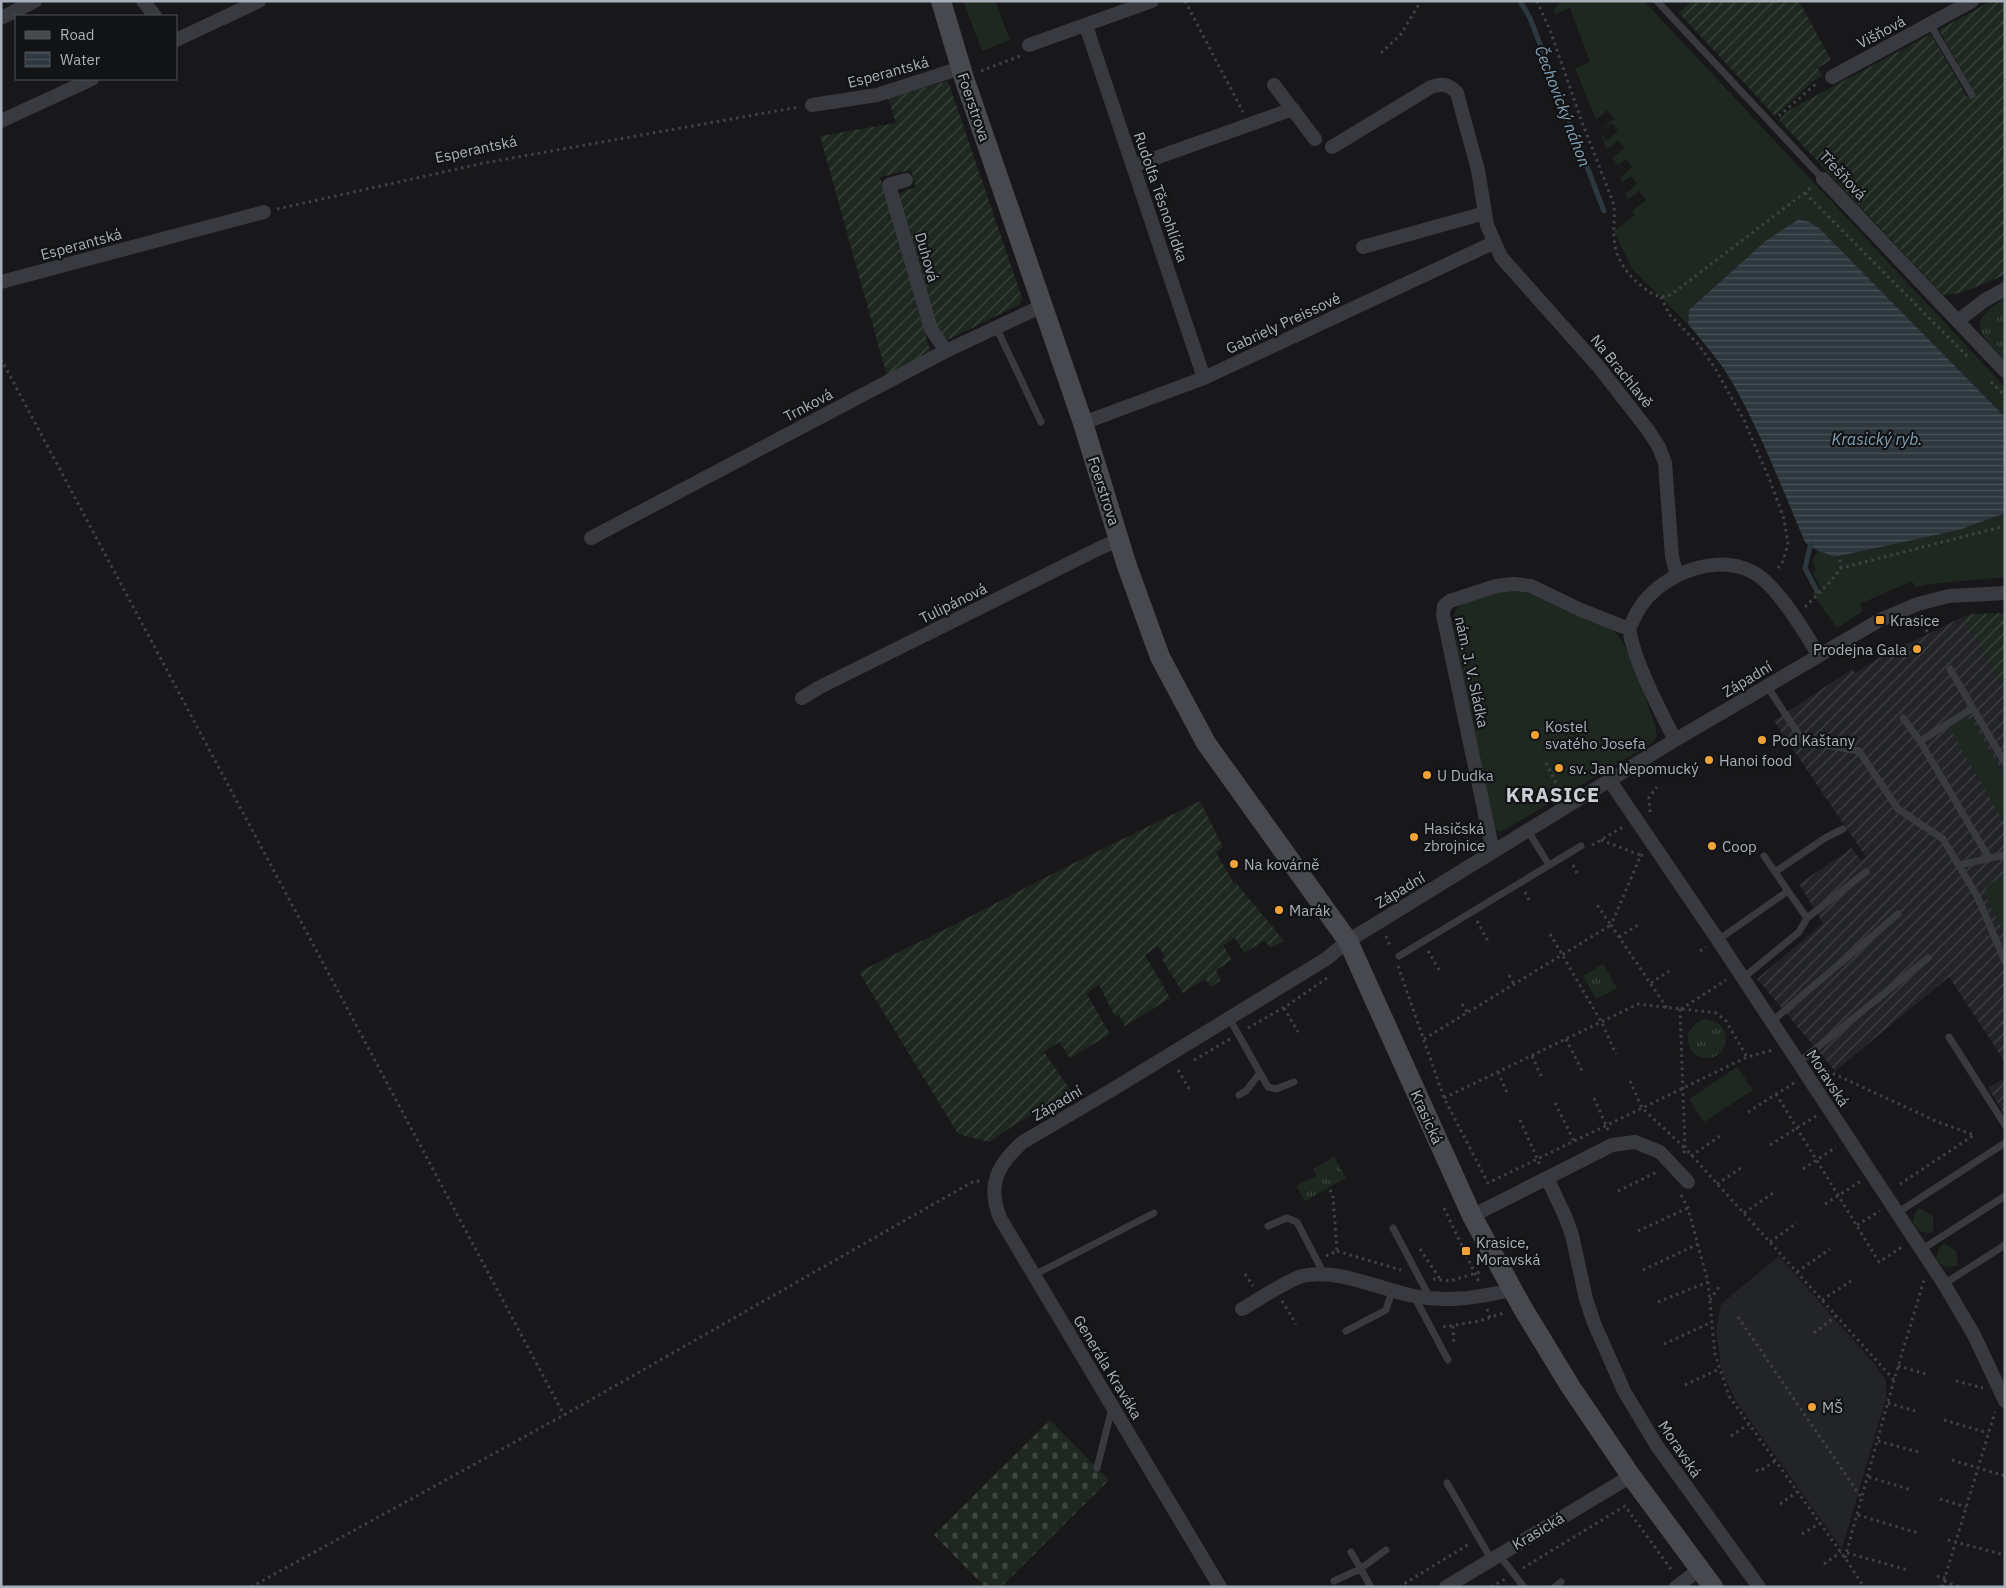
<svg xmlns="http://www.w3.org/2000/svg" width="2006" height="1588" font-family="'IBM Plex Sans',sans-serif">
<defs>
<pattern id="industrial-furrows" width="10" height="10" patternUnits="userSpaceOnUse" patternTransform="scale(1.25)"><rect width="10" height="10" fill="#232427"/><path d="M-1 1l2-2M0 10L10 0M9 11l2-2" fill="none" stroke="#404144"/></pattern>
<pattern id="cemetery-stones" width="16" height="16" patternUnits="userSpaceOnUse" patternTransform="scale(1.25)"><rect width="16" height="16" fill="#1f2820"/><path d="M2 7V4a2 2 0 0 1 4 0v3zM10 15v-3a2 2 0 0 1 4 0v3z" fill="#3d453e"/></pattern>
<pattern id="park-tufts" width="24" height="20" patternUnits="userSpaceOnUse" patternTransform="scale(1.25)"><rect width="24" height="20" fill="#1f2820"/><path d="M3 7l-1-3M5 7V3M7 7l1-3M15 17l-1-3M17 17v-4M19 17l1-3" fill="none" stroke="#3d453e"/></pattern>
<pattern id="garden-furrows" width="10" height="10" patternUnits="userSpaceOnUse" patternTransform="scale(1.25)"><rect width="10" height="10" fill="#1f2820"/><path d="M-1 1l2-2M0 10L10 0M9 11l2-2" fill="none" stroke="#3d453e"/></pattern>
<pattern id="water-rules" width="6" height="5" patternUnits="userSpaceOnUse" patternTransform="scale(1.25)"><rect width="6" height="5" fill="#2d383e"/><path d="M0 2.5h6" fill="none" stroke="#495258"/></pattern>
</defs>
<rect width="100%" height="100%" fill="#18181a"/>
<!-- built -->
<path fill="#232427" d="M1779,1256L1873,1362L1886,1380V1398L1842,1549L1736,1401L1722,1373L1716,1330L1721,1304Z"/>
<!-- industrial -->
<path fill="url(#industrial-furrows)" d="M1963,617L2005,688V1062L1949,977L1835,1071L1757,979L1823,923L1799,884L1852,848L1861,861L1866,857L1774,721L1852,669L1855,673L1898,646L1899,648Z
M2005,1078V1115L1988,1088Z"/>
<!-- grass -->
<path fill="#1f2820" d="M963,1H995L1010,40L982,51Z
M1563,1H1644L2005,387V417L1819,228L1810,222L1799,219L1689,310L1688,324L1632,269L1614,231L1635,215L1632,211L1646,200L1639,191L1629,199L1625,194L1637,184L1631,176L1623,182L1620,178L1632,167L1626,159L1618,165L1612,158L1625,148L1618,140L1606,150L1601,132L1606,141L1618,131L1612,123L1601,129L1614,119L1607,110L1596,120L1575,68L1590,62L1570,8L1555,14L1554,9Z
M2005,513V577L1930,584L1915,587L1912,581L1860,604L1863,611L1837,628L1812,593L1821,588L1813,573L1816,569L1812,560L1818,550L1835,557L1959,530Z
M1507,590L1537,595L1611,628C1632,645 1646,702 1656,728L1657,736L1651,744L1501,832L1494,829L1490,822L1453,622C1454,618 1454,613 1456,610C1461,598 1495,593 1507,590Z
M1966,718L1971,719L2005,776V824L1950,729Z
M2005,875V930C2000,925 1983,897 1986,890C1988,883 1998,879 2005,875Z
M1737,1067L1753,1090L1704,1122L1689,1099Z
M1919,1208L1933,1216V1231L1928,1234L1918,1230L1913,1223L1915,1213Z
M1944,1243L1956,1251L1958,1265C1947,1269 1942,1267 1936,1258L1939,1248Z"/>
<!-- cemetery -->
<path fill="url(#cemetery-stones)" d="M1050,1420L1109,1480L1001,1587H985L934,1535Z"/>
<!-- park -->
<path fill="url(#park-tufts)" d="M2005,298V360C1978,331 1965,324 2005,298Z
M1603,964L1617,988L1596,999L1583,976Z
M1688 1039a19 19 0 1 1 38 0a19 19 0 1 1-38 0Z
M1334,1157L1346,1178L1305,1201L1296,1186L1316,1176L1314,1169Z"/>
<!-- garden -->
<path fill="url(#garden-furrows)" d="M1691,1H1799L1831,60L1818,68L1822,76L1812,82L1775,116L1679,13Z
M1991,1H2005V275L1961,293L1943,295L1779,120L1791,109L1931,34L1967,97L1975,93L1939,30Z
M948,81L1022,298L1020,304L950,339L939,338L898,194L916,187L911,170L880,177L931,354L887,376L820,136L896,123L888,98Z
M2005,613V688L1963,617L1972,614Z
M1200,801L1223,847L1216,852L1234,884L1236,883L1284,941L1270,948L1265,940L1244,953L1235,938L1223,945L1232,960L1216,970L1221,980L1211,987L1205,979L1183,993L1162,959L1165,957L1158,946L1145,955L1170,998L1125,1026L1119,1015L1115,1016L1099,985L1086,993L1110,1034L1070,1058L1059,1042L1044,1052L1071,1091L1011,1127L989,1142L958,1134L859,972L946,929L1070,865Z"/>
<!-- water -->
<path fill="url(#water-rules)" d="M1799,219L1810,222L1819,228L2005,417V513L1959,530L1834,557L1810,547L1805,542C1782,488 1761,433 1732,382C1720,361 1703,342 1688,324L1689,310L1767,240Z"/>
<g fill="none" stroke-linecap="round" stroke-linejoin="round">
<!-- stream -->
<path stroke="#2d383e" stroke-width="5" d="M1520,1L1530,18L1604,211
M1813,543L1810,547L1805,568L1817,591"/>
<!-- path -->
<path stroke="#3f4146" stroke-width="3" stroke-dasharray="2.5 4" stroke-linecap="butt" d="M1185,1L1243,112
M1537,1L1550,30L1582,122L1613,202C1616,215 1613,224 1614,237C1615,259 1627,275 1644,288C1654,296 1661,299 1672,294L1812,187
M1381,53L1401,34L1421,1
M981,71L1020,56
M1779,116L1818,82
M1805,193L1968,357
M277,209L484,163L799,107
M1661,297L1669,314L1698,344L1715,368L1744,420L1770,481L1784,519L1788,544L1783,561L1776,571
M1,359L564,1415
M1991,382L2005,396
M1839,553L1841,568
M1805,607L1829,583L1841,568L2005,526
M1921,618L1928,634
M1546,763L1561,793
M1650,812L1649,797L1657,787
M1601,840L1640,855
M1592,845L1623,827
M1643,856L1641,855L1611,925L1667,1008
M1573,865L1577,873
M1525,892L1530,902
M1477,921L1489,943
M1550,934L1602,1023L1616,1054
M1386,936L1391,948
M1619,937L1638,925
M1428,951L1441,973
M1700,951L1706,947
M1398,966L1444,1098L1488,1183L1747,1057L1773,1050
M1509,975L1514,984
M1651,983L1669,971
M1462,1004L1468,1013
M1284,1008L1298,1032
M1680,1009L1685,1148L1894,1380
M1681,1009L1726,980
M1248,1028L1288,1005L1327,978
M1424,1039L1611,925L1597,905
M1566,1039L1582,1071
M1532,1056L1541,1076
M1194,1060L1230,1039
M1821,1068L1938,1122L1974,1135L1897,1186
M1178,1070L1190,1090
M1498,1072L1507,1093
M1630,1081L1642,1108L1685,1148L1683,1156
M1776,1094L1879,1262L1902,1247
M1444,1098L1638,1004L1716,1013L1726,1021L1747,1057
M1594,1098L1609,1132
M1555,1103L1574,1141
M1748,1112L1794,1083
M1520,1120L1540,1165
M1770,1145L1816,1116
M1691,1156L1723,1134
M1803,1169L1836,1147
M1717,1184L1744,1166
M1618,1191L1659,1171
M1681,1195L1688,1208L1708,1282L1715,1354L1729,1396L1845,1558L1864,1587
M1825,1204L1861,1181
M1444,1208L1479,1282
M1744,1213L1776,1191
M1857,1225L1880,1211
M1638,1231L1688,1208
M1770,1242L1797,1223
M1420,1249L1440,1279
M1337,1251L1401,1270
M1326,1256L1337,1251L1333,1197L1329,1187
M1643,1270L1698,1244
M1797,1272L1830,1249
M1245,1274L1253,1286
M1433,1279L1450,1281L1483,1271
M1710,1300L1721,1284
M1822,1300L1851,1281
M1282,1301L1296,1324
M1658,1302L1708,1282
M1487,1309L1490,1318
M1738,1317L1863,1500
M1453,1326L1454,1345
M1443,1327L1479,1321L1504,1313
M1814,1333L1836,1316
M1664,1344L1712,1322
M1898,1366L1926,1374
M1956,1381L1983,1388
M1685,1385L1719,1369
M1888,1403L1915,1411
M1944,1420L1988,1433
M1731,1436L1749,1424
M1878,1441L1922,1453
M1952,1460L2005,1476
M1756,1470L1760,1471L1775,1461
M1869,1477L1911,1490
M1940,1499L1966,1507
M1780,1504L1797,1492
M1858,1515L1918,1533
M1802,1534L1820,1523
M1948,1540L2005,1555
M1847,1553L1908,1570
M1845,1558L1894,1380L1924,1280
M1824,1564L1841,1552
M1523,1568L1625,1506L1673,1572
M1937,1576L1945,1578
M1944,1581L1960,1587
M251,1587L564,1415L974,1181H982
M1399,1587L1469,1544
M1491,1587L1505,1579
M1942,1587L1995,1412"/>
<!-- lane -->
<path stroke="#393a3f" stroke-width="7" d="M1657,1L1823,179
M1930,24L1972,95
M996,327L1041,422
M1950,669L2005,763
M1767,686L1803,741L1859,751L1898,809L1943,839L1977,896L2005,961
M1903,718L1920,741L1989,858
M1920,741L1973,708
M1528,831L1549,865
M1764,856L1788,891
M1959,865L2005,855
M1775,872L1825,838L1843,829
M1718,940L1788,891L1807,918
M1399,956L1581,846
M1743,978L1799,932L1807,918L1866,872
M1229,1018L1268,1087L1276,1089L1294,1082
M1771,1022L1898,914
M1949,1037L2005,1125
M1798,1063L1928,958
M1239,1095L1246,1091L1260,1073
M1897,1213L2005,1143
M1268,1226L1287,1218L1297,1222L1324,1274
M1393,1228L1430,1298
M1921,1250L2005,1196
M1034,1275L1154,1213
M1944,1284L2005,1245
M1414,1296L1448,1360
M1346,1331L1386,1310L1392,1291
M1097,1468L1112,1408
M1447,1483L1491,1559
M1351,1552L1371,1587
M1499,1555L1524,1587
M1334,1581L1360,1569L1386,1550
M1555,1587L1561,1582"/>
<!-- street -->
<path stroke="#393a3f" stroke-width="14" d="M143,1L155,16
M1,18L35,1
M1086,26L1204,378
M176,40L259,1
M1029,45L1152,1
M1832,77L1972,1
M1274,85L1315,139
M812,105L877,95L961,68
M1,121L92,79
M1332,147L1431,87C1442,83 1449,84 1457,93L1478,170L1487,225L1501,257L1598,366L1648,430L1659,447L1665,463L1672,557L1677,575
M1133,166L1293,109
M1823,179L2005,371
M906,180L889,185L931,329L946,351
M1363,247L1485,213
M1,282L264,212
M1959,320L1985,300L2005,289
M1083,423L1204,378L1493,243
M591,538L946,351L1042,306
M1629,629C1634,618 1639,606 1648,597C1673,571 1719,554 1753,572C1777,585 1805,632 1819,656
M802,698L820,687L1102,547L1120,540
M1610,781L1718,940L1944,1284L1974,1335L2005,1401
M1493,852L1443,615L1444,606L1450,601L1496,586L1514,584L1531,586L1581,610L1629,629C1635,664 1659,708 1675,740
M1547,1178L1565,1216L1572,1235L1586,1299L1594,1323L1624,1391L1657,1446L1759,1587
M1472,1216L1612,1145L1635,1142L1660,1152L1688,1182
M1242,1309C1256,1301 1288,1280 1302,1276C1339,1268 1378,1289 1414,1296C1448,1303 1479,1297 1512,1290
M1220,1587L1000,1218C987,1185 997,1165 1023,1142L1110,1091L1326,959L1348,941L1675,740L1880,620L1918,604L1949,596L2005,593
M1446,1587L1631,1476
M1676,1587L1700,1569"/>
<!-- secondary -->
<path stroke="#47494f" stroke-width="20" d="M941,1L964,78L1083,423L1127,566L1160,657L1206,743L1348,941L1472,1216L1522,1307L1570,1386L1631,1476L1713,1587"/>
</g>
<!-- markers -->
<g fill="#f1a338" stroke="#121315" stroke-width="2">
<rect x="1875" y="615" width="10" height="10" rx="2.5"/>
<circle cx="1917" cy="649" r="5"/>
<circle cx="1535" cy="735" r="5"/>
<circle cx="1762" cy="740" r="5"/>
<circle cx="1709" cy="760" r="5"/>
<circle cx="1559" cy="768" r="5"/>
<circle cx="1427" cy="775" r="5"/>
<circle cx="1414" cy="837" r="5"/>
<circle cx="1712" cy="846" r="5"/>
<circle cx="1234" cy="864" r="5"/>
<circle cx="1279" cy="910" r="5"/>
<rect x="1461" y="1246" width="10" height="10" rx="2.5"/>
<circle cx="1812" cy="1407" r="5"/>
</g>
<g text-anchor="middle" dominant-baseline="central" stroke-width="4.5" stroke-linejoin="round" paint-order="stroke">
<!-- street labels -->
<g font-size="15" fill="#aab0b9" stroke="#121315">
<text transform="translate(1881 32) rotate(-28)">Višňová</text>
<text transform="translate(888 72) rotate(-15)">Esperantská</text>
<text transform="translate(974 107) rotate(71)">Foerstrova</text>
<text transform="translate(476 149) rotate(-12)">Esperantská</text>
<text transform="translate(1843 175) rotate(47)">Třešňová</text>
<text transform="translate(1161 197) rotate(71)">Rudolfa Těsnohlídka</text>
<text transform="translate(81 244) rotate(-15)">Esperantská</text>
<text transform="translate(927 257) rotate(74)">Duhová</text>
<text transform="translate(1283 323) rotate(-25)">Gabriely Preissové</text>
<text transform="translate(1622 371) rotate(51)">Na Brachlavě</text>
<text transform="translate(808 405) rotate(-28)">Trnková</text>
<text transform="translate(1104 491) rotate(72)">Foerstrova</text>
<text transform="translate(953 603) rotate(-26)">Tulipánová</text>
<text transform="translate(1472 672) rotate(78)">nám. J. V. Sládka</text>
<text transform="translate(1747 679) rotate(-31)">Západní</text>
<text transform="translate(1400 890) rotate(-31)">Západní</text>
<text transform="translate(1828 1078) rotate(57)">Moravská</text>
<text transform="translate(1057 1103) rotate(-30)">Západní</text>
<text transform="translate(1427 1117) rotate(66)">Krasická</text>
<text transform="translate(1108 1367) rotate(59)">Generála Kraváka</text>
<text transform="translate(1680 1449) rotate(56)">Moravská</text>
<text transform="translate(1538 1531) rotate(-31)">Krasická</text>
</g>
<!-- poi labels -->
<g font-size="15" fill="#aab0b9" stroke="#121315" text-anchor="start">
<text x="1890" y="620">Krasice</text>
<text x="1907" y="649" text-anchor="end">Prodejna Gala</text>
<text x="1545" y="726">Kostel<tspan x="1545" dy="17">svatého Josefa</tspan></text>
<text x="1772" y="740">Pod Kaštany</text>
<text x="1719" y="760">Hanoi food</text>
<text x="1569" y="768">sv. Jan Nepomucký</text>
<text x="1437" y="775">U Dudka</text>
<text x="1424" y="828">Hasičská<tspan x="1424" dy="17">zbrojnice</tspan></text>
<text x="1722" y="846">Coop</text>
<text x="1244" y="864">Na kovárně</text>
<text x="1289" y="910">Marák</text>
<text x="1476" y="1242">Krasice,<tspan x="1476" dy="17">Moravská</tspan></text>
<text x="1822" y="1407">MŠ</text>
</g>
<!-- water labels -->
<g font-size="16" font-style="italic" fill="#81a1b4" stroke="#121315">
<text transform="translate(1563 106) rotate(69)">Čechovický náhon</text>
<text x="1877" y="439">Krasický ryb.</text>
</g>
<!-- district labels -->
<g font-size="20" font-weight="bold" letter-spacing="1" fill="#cbcfd5" stroke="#121315">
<text x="1553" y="794">KRASICE</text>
</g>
</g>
<!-- border -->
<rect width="2006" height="1588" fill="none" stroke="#aab0b9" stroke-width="5"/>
<!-- legend -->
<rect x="15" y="15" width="162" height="65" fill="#121315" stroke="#4f5257"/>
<rect x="25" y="31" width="25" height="8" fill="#47494f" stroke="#4f5257"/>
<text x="60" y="40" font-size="15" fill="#aab0b9">Road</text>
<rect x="25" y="52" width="25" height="15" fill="url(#water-rules)" stroke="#4f5257"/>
<text x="60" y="65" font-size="15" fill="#aab0b9">Water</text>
</svg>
